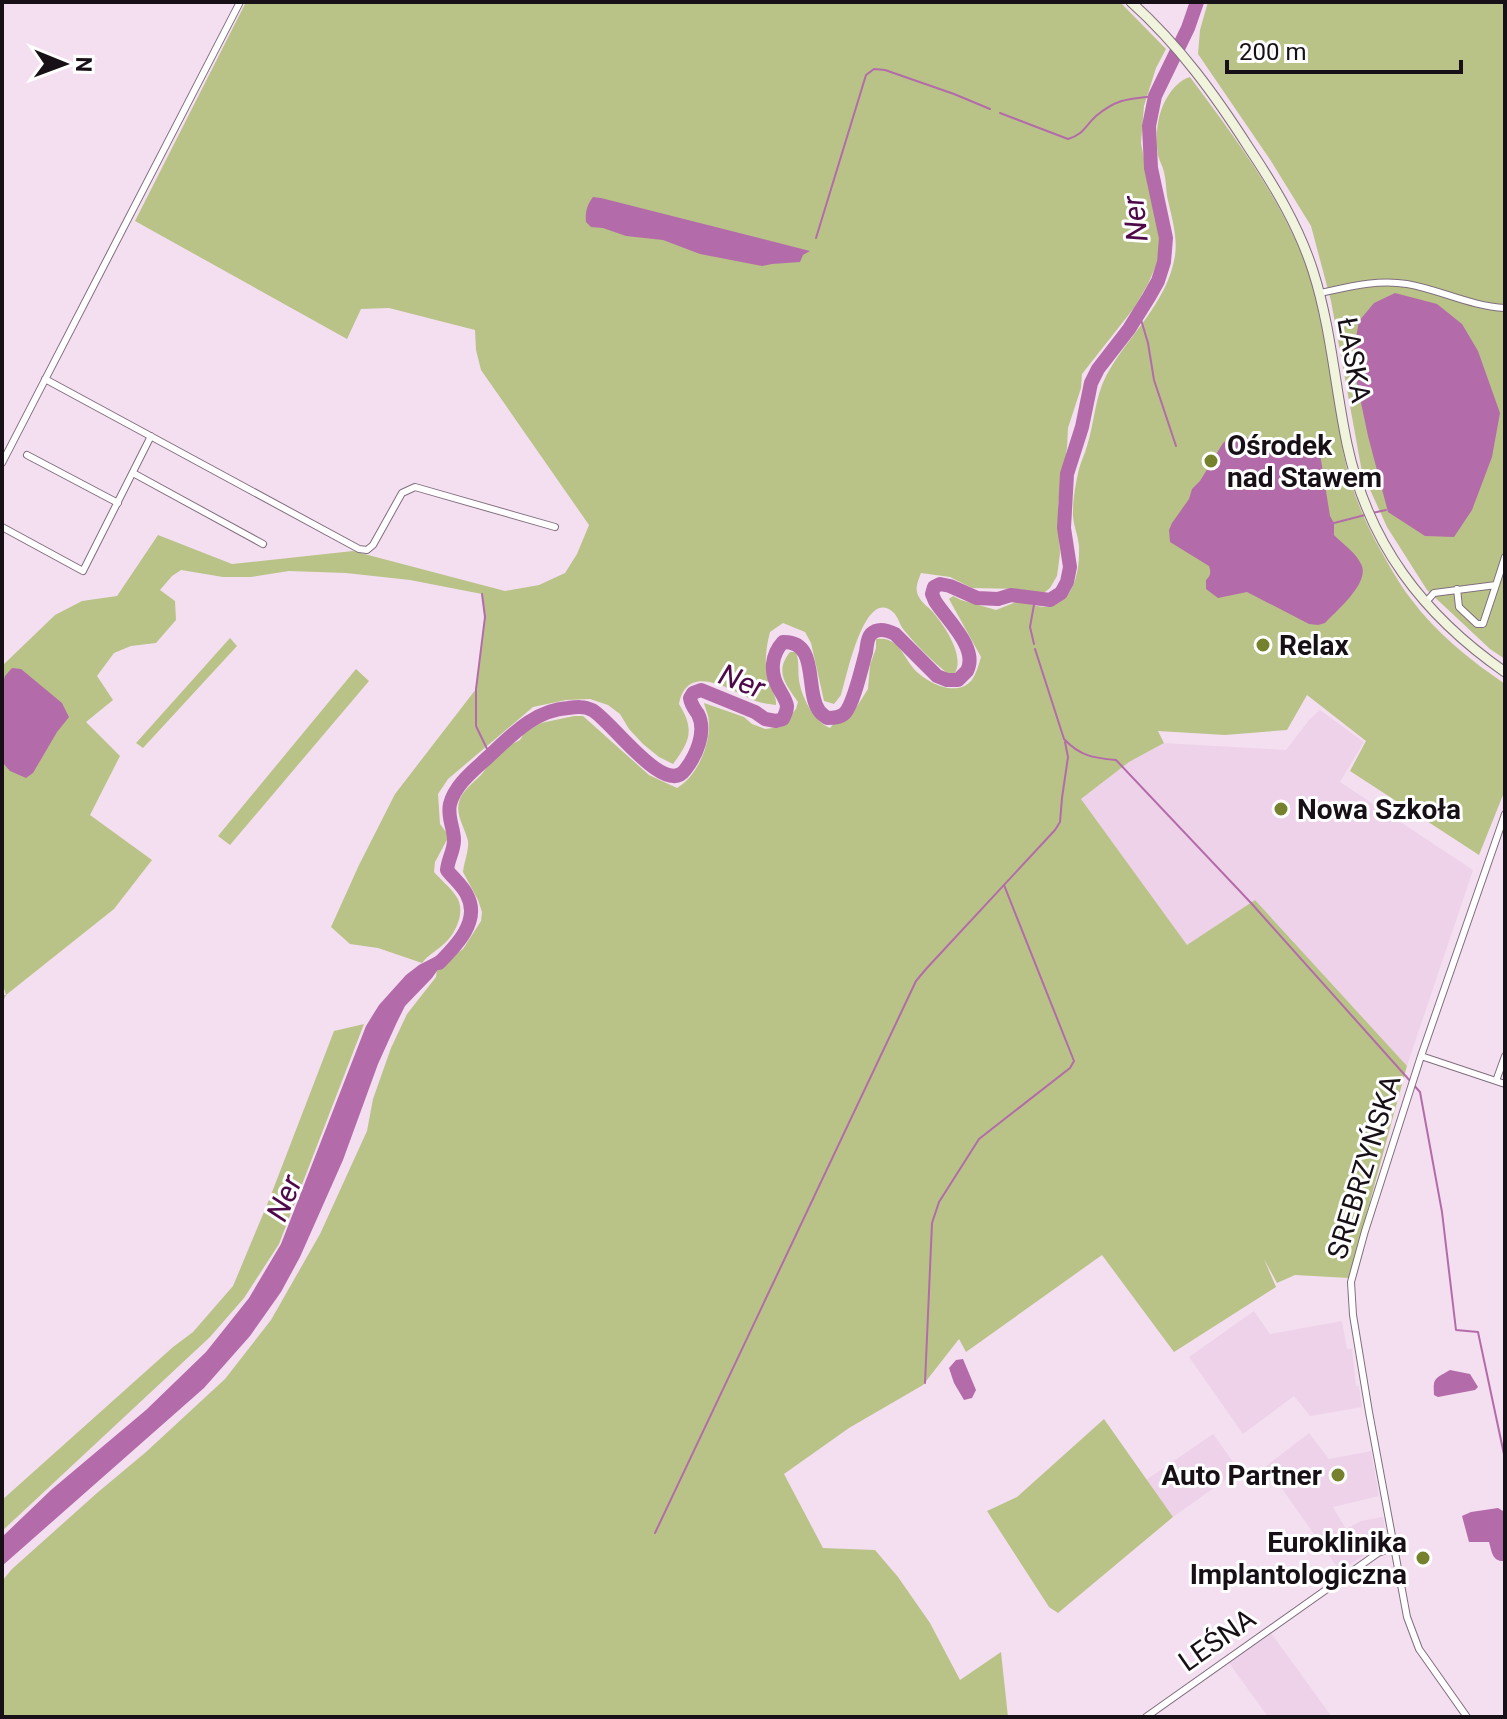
<svg xmlns="http://www.w3.org/2000/svg" width="1507" height="1719" font-family="Roboto,sans-serif">
<rect width="100%" height="100%" fill="#f4dff0"/>
<!-- built -->
<path fill="#eed2e9" d="M1320,710L1364,742L1340,782L1473,870L1407,1066L1255,900L1187,946L1081,799L1129,762L1164,743L1286,750L1309,720Z
M1254,1311L1270,1334L1342,1321L1347,1349H1352L1356,1386H1359L1362,1407L1310,1416L1294,1396L1243,1434L1189,1357Z
M1309,1433L1329,1459L1371,1451L1379,1496L1333,1507L1346,1529L1361,1521L1383,1517L1387,1540L1340,1571L1266,1466Z
M1213,1434L1239,1470L1173,1517L1146,1480Z
M1271,1633L1332,1717H1268L1229,1663Z"/>
<!-- green -->
<path fill="#b9c388" d="M246,2H1120L1166,49L1156,68L1144,106L1141,143L1152,200L1159,223L1160,242L1157,263L1148,284L1134,308L1082,374L1081,388L1068,428L1067,448L1058,504L1060,554L1057,576L1050,588L1045,592L1033,593L1019,589L972,588L950,577L921,573C918,581 914,589 919,597C921,602 928,607 932,611C944,625 965,655 955,673H947C931,660 917,646 903,629C900,625 898,617 894,613C864,584 846,681 841,695L834,704L824,701L811,643L805,632L783,623L770,632C766,647 764,663 768,680C770,690 777,695 776,705C768,704 759,703 751,699C729,689 687,662 679,704C695,730 690,741 673,764L659,757L643,744L629,729L620,714L608,705L590,699L566,700L533,707L448,779L438,794L440,824L449,836L435,862L434,872C441,880 450,887 456,896C466,910 457,931 446,942C438,950 429,954 422,963L378,948L350,944L331,927L359,865L395,794L476,689L485,617L482,594L410,580L346,573L289,571L251,577H223L181,570L172,576L160,590L175,601L176,620L156,643L131,646L114,653L97,676L113,700L86,722L120,756L90,815L152,860L114,909L6,995L2,1003V995H6L2,982V666L55,615L82,601L117,596L158,535L232,564L353,551L505,591L539,585L565,573L577,554L589,525L481,370L476,350L475,330L389,308L361,309L347,339L135,221Z
M1208,2H1505V659L1490,649L1427,590L1387,527L1362,472L1331,301L1311,226L1271,161L1198,54L1200,30Z
M1190,77C1235,138 1283,200 1309,273C1314,286 1316,300 1319,314C1330,359 1335,405 1343,451C1349,483 1361,513 1376,542C1387,561 1397,581 1411,599C1436,633 1470,660 1505,684V790L1479,855L1350,771L1366,741L1307,695L1287,730L1225,735L1158,731L1164,743L1129,762L1081,799L1187,945L1255,900L1407,1066L1349,1278L1295,1275L1277,1283L1264,1259L1276,1287L1174,1352L1102,1255L966,1352L959,1339L923,1385L849,1428L784,1474L823,1548L875,1550L898,1577L930,1623L960,1680L1001,1652L1008,1717H2V1581L12,1569L97,1493L146,1452L225,1379L271,1320L320,1234L367,1131L373,1099L391,1048L407,1014L436,977L437,967L463,949L481,921L482,912L478,900L463,872C464,862 469,851 468,841C465,827 454,814 460,799C467,783 485,778 490,759L496,757L506,747L520,740L525,732L541,723L574,716H583L649,775L677,788C698,776 713,740 708,716C707,712 705,708 704,703L744,717L752,724L765,729L781,727L796,709L798,702C786,684 774,672 790,652H796C800,663 797,674 800,685C803,700 816,723 830,728L834,723L842,721L854,711L868,689L870,665L876,648V639C883,638 889,639 894,643C902,649 907,661 914,669C926,682 955,698 971,681C976,675 979,664 981,657L949,599L953,596L961,600L996,610L1021,600C1028,603 1037,607 1044,607C1074,606 1080,571 1079,546C1078,534 1072,523 1073,511C1073,497 1076,482 1079,469C1081,461 1085,454 1087,446C1094,424 1095,397 1106,376C1128,335 1167,304 1175,256C1178,236 1171,215 1167,196C1166,188 1166,180 1164,172C1163,166 1159,161 1158,155C1155,135 1157,113 1168,96C1173,88 1180,80 1190,77Z
M230,638L237,646L143,748L136,743Z
M356,669L369,681L230,845L218,836Z
M364,1024L279,1244L244,1298L210,1337L2,1531V1500L173,1347L193,1332L233,1286L269,1200L334,1031Z
M1104,1419L1173,1517L1058,1613L1049,1607L987,1511L1017,1497Z"/>
<!-- water -->
<path fill="#b46baa" d="M593,197L601,198L810,251L803,255L800,262L772,264L762,266L700,254L663,240L626,236L603,228L591,227L586,222C585,212 587,205 593,197Z
M1395,293L1437,304L1462,324L1478,351L1500,413L1492,457L1472,510L1454,537L1425,536L1388,512L1368,436L1352,360L1359,321L1374,303Z
M1237,437L1303,442L1312,444L1320,454L1330,516L1334,523V535C1343,544 1356,553 1361,564C1371,582 1337,610 1325,623L1318,625L1309,624L1247,592L1218,598L1206,589V580C1211,575 1211,572 1209,566L1170,542L1169,530L1172,523L1189,499L1192,489L1200,481L1223,443L1228,439Z
M12,668L21,669L62,703L69,717L57,732L33,773L26,778L10,771L2,762V686L5,676Z
M454,947L432,978L405,1006L397,1022L378,1064L343,1160L300,1257L281,1292L250,1336L204,1388L2,1566V1537L51,1490L146,1410L206,1352L249,1298L281,1244L366,1026L379,1005L406,975L419,965Z
M963,1359L976,1390L972,1398L964,1400L954,1383L949,1368L956,1360Z
M1450,1370L1470,1374L1478,1387L1475,1390L1438,1397L1434,1395C1433,1377 1435,1379 1450,1370Z
M1498,1508L1503,1511L1505,1516V1561C1492,1562 1492,1552 1489,1542H1469L1462,1516L1471,1512Z"/>
<g fill="none" stroke-linecap="round" stroke-linejoin="round">
<!-- stream -->
<path stroke="#b46baa" stroke-width="2" d="M1000,113L1068,139C1084,134 1085,126 1096,116C1118,98 1129,99 1155,96
M816,238L866,75L874,69L885,70L954,94L990,109
M1139,313L1148,343L1154,380L1176,446
M1372,513L1386,510
M1334,523L1365,515
M482,594L485,617L476,689V726L490,755
M1034,644L1030,627L1035,599
M1035,649L1064,739C1080,756 1093,758 1116,760L1252,904L1420,1092L1442,1212L1456,1330L1478,1332L1505,1459
M925,1383L932,1223L939,1202L979,1139L1070,1068L1074,1061L1004,885
M655,1533L916,981L926,969L1055,830L1060,822L1062,798L1068,757L1065,742"/>
<!-- river -->
<path stroke="#b46baa" stroke-width="14" d="M439,963C456,946 481,921 467,895C463,886 453,878 447,870C448,859 454,851 454,840C454,828 447,817 450,804C455,785 473,771 487,758C511,736 534,710 568,708C576,707 584,706 592,710C610,719 665,798 685,770C696,756 707,732 698,714C694,708 691,705 690,698L693,693L701,690L755,712L765,719L776,721L783,719C785,714 787,711 787,706C786,699 781,693 778,687C770,672 771,655 783,642C819,641 805,688 818,709C820,713 823,715 827,718C833,718 840,718 845,713C854,703 862,666 866,652C867,646 867,638 871,634C878,627 887,630 895,634L937,676L947,680H958C958,680 967,671 967,671C979,648 946,619 935,601L932,594L934,587L940,584L950,586L977,598L998,599L1011,595L1050,600L1061,593L1067,582L1070,567L1064,528L1067,474L1082,427L1091,383L1098,369L1129,329L1149,297L1158,281L1164,262L1166,238L1151,168L1149,126L1155,96L1188,28L1197,2"/>
<defs>
<path id="street" d="M1320,293C1348,287 1377,279 1407,284C1441,290 1470,306 1505,308
M45,379L359,549L367,550L373,545L402,493L415,487L555,527
M27,455L118,503
M2,463L240,2
M133,473L263,544
M2,527L83,571L151,436
M1496,585L1505,557
M1425,603L1434,593L1496,585L1483,624H1477L1459,607L1457,589
M1421,1056L1505,1084
M1496,1081L1505,1056
M1146,1717L1378,1553L1394,1547
M1467,1717L1419,1649L1407,1617L1369,1412L1353,1315L1351,1282L1365,1231L1421,1056L1505,814"/>
<path id="secondary" d="M1131,2C1179,45 1215,95 1249,148C1275,187 1299,227 1313,271C1331,327 1335,387 1347,444C1368,543 1423,615 1505,672"/>
</defs>
<!-- street casing -->
<use href="#street" stroke="#816e7e" stroke-width="8"/>
<!-- secondary casing -->
<use href="#secondary" stroke="#816e7e" stroke-width="11"/>
<!-- street -->
<use href="#street" stroke="#fff" stroke-width="6"/>
<!-- secondary -->
<use href="#secondary" stroke="#f0f4dc" stroke-width="9"/>
</g>
<!-- markers -->
<g fill="#76812d" stroke="#fff" stroke-width="3">
<circle cx="1211" cy="461" r="8"/>
<circle cx="1263" cy="645" r="8"/>
<circle cx="1281" cy="809" r="8"/>
<circle cx="1338" cy="1475" r="8"/>
<circle cx="1423" cy="1558" r="8"/>
</g>
<g text-anchor="middle" dominant-baseline="central" stroke-width="6" stroke-linejoin="round" paint-order="stroke">
<!-- street labels -->
<g font-size="28" fill="#171016" stroke="#fff">
<text transform="translate(1354 360) rotate(80)">ŁASKA</text>
<text transform="translate(1364 1167) rotate(-73)">SREBRZYŃSKA</text>
<text transform="translate(1217 1640) rotate(-35)">LEŚNA</text>
</g>
<!-- poi labels -->
<g font-size="28" font-weight="bold" fill="#171016" stroke="#fff" text-anchor="start">
<text x="1227" y="445">Ośrodek<tspan x="1227" dy="32">nad Stawem</tspan></text>
<text x="1279" y="645">Relax</text>
<text x="1297" y="809">Nowa Szkoła</text>
<text x="1322" y="1475" text-anchor="end">Auto Partner</text>
<text x="1407" y="1542" text-anchor="end">Euroklinika<tspan x="1407" dy="32">Implantologiczna</tspan></text>
</g>
<!-- water labels -->
<g font-size="30" font-style="italic" fill="#4e0948" stroke="#fff">
<text transform="translate(1135 219) rotate(-96)">Ner</text>
<text transform="translate(742 681) rotate(21)">Ner</text>
<text transform="translate(284 1198) rotate(-67)">Ner</text>
</g>
</g>
<!-- border -->
<rect width="1507" height="1719" fill="none" stroke="#171016" stroke-width="8"/>
<!-- north arrow -->
<g transform="translate(64 64) rotate(91)" stroke="#ffffff" stroke-width="6" paint-order="stroke">
<path d="M0-6L14 30L0 20L-14 30Z" fill="#171016"/>
<text y="-12" font-size="22" font-weight="bold" text-anchor="middle" fill="#171016">N</text>
</g>
<!-- scale -->
<path d="M1227 60v12h234v-12" fill="none" stroke="#171016" stroke-width="4"/>
<text x="1239" y="60" font-size="24" fill="#171016" stroke="#ffffff" stroke-width="6" paint-order="stroke">200 m</text>
</svg>
